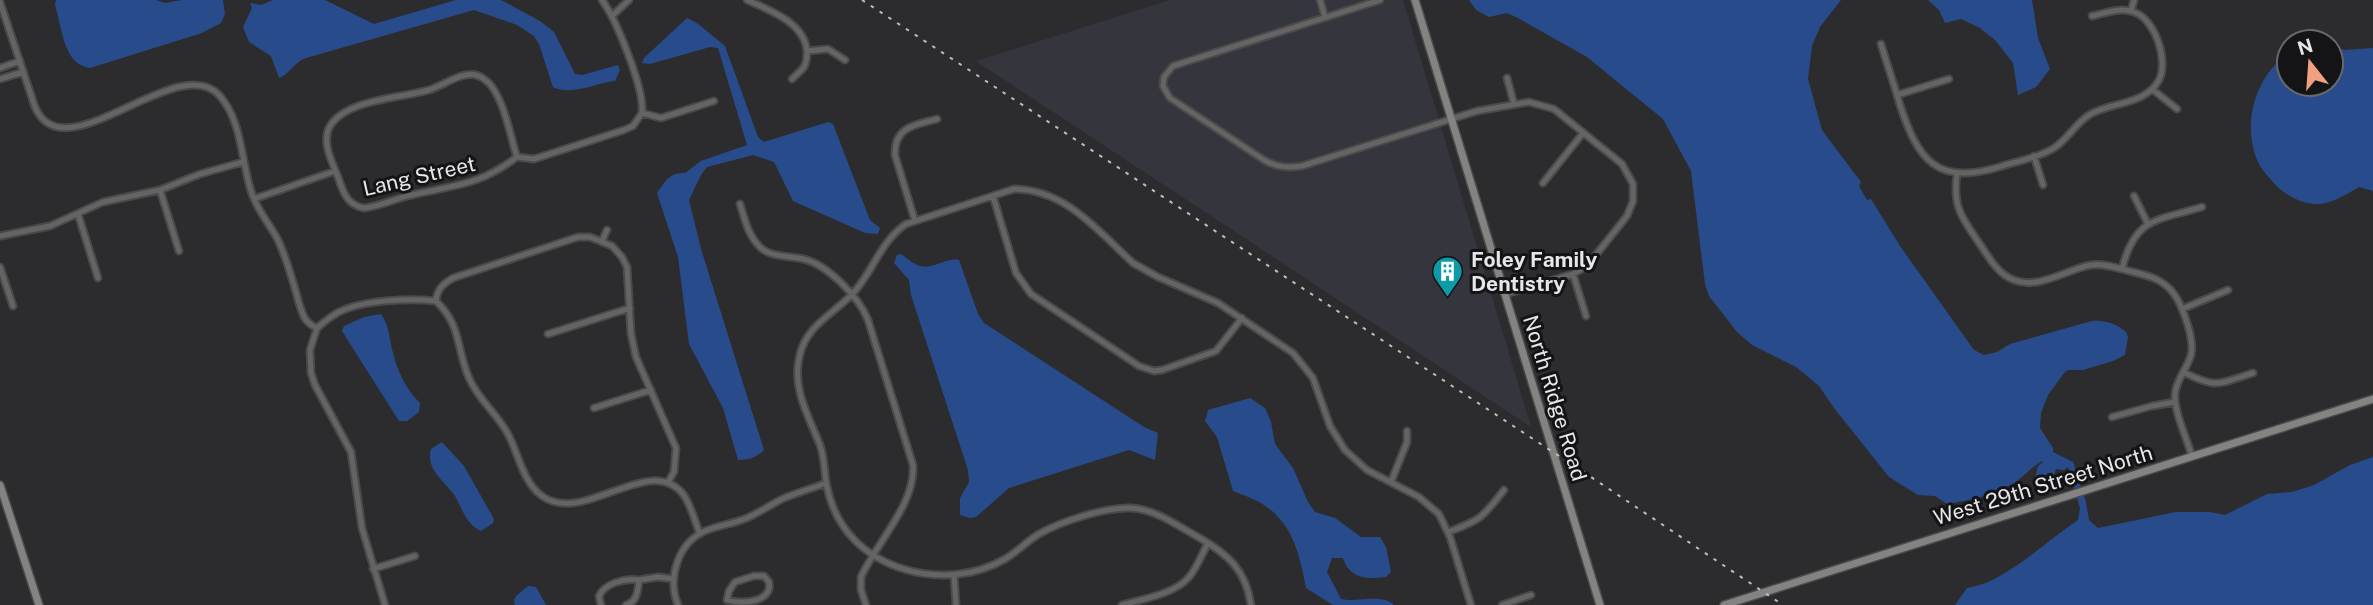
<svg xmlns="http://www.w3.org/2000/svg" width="2373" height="605" font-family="'Public Sans',sans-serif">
<rect width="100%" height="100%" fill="#2c2c2e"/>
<!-- built -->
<path fill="#35353d" d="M1170,0H1403L1531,427L976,61Z"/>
<!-- water -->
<path fill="#284c8b" d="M56,0H156L165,3L182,0H223L225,14L221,23L202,33L90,68C63,65 62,27 55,5Z
M273,0H325L374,24L456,0H501L540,21L554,32L575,74L582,75L618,65L620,70L615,81C595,83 572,96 553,87L539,44L534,36L517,25L474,10L306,58C294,62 290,74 279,78L271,56L249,42L243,27L252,8L250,3L261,5Z
M1469,0H1841L1820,27L1812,46L1808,79L1822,130L1861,182L1859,186L1867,200L1871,199L1900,246L1974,350L1984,355L1997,352L2010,344L2092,321C2104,320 2116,323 2126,332L2128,337L2125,355L2113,361L2083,370H2068L2064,373L2048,395L2041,413L2040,428L2053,448V452L2073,462L2086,502L2089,520L2098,528L2176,512H2210L2225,515L2267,494L2292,492L2314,485L2350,465L2373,457V605H1955L1967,588C1974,586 1982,585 1988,582C2022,566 2047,541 2078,520L2080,508L2068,467L2064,470L2056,469C2054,478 2047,482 2039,482L2035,478L2038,466L2043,462L2042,461C2032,467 2025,475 2016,482C1995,495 1971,500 1947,504L1935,496L1918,495L1889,477L1834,408L1819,386L1796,367L1752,345L1737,332L1709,296L1705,284L1691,171L1663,119L1587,57L1518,18L1507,13L1489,17L1476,10Z
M1928,0H2032L2038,38L2050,69L2036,87L2018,95L2013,63L1995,40L1980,28L1961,19L1945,23L1939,10Z
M687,18L697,23L725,46L758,137L764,142L828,122L833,124L870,220L880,228L878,234L865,233L793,201L774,162L753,155L707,167L701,175L689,200L701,249L764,450C757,457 749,460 738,460L723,408L689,344L678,257L657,193C665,181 670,172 685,173L701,161L747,145L718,48L710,47L650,64L642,63L644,58Z
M2331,46L2345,50L2373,48V191L2359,187C2347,194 2333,203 2319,204C2301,205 2283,194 2272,181C2268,176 2262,170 2259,164C2241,128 2254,75 2289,54V84H2331Z
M901,254C907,258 913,264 920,266C933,270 946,257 959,260L978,314L984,323L1144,427L1158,433L1155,460L1129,450L1009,488L976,517L970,518L960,515V498L969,482L968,470L911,295L909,280L894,263L897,255Z
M381,314C390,327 389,338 393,353C397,370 406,390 420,403L419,412L407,421H399L342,331L344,326L364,317Z
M1250,398L1265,408L1271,422L1275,444L1293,468L1308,502L1315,512L1335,518L1361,537H1380L1386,547L1391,572L1386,577C1367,580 1349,578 1343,558H1332L1327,572L1341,599C1357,603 1381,593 1394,605H1333L1306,588C1300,556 1293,524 1264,505C1255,499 1243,495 1233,491L1217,437L1205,421L1208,410Z
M442,442L464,466L494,519L493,523L481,531C466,524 463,510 455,496C445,481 425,470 431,449Z
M528,586L536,587L546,605H515L514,600L516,596Z"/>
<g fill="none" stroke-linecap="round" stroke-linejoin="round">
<defs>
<path id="minor" d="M602,0C616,19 645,90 642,113
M747,0C769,10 804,22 807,51C807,57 807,62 804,67C801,71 796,75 792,79
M1320,0L1325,17
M1380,0L1173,66L1164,77L1163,86L1170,98L1264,160C1276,167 1287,168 1302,166L1477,111L1529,102L1554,109L1622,164L1633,184V201L1627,216L1587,266L1573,274L1506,294
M0,2L35,107C64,175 177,50 219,95C242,120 241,160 251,191C256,208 268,222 277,238C287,258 293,282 299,303C303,316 305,323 317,328
M2131,11L2134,0
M612,16L629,0
M1881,44C1887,64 1894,84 1900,105C1918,160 1937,186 1999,167C2016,161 2039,158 2054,148C2068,139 2075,124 2089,115C2110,102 2146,105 2159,80C2169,61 2155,19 2134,12C2120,7 2105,13 2092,16
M807,51L828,49L845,60
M0,68L20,61
M1507,78L1514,104
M0,79L23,72
M2152,89L2177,109
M1897,95L1949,79
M642,113L661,118L714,101
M2034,156L2043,185
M517,157C510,136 503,91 484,79C467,66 446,85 429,90C401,98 347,99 330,126C321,141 332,162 338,177C343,192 347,205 364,208C382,206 398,197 416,194C460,184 479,185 517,157L534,159L624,130L633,126L642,113
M1957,173C1953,203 1959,214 1975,237C1986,252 1996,274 2014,280C2039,290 2067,269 2091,265C2105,263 2120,269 2133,272C2150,276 2164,280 2174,294C2183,306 2195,341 2191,355C2187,369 2176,380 2175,394C2174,412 2187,439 2192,456
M1543,183L1583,133
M160,190L179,251
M993,196L1016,273L1031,294L1139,366L1154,371L1162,370L1216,351L1242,318
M2134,196L2148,224
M254,199L335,171
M740,204C745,220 748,236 761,248C771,257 790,256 803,259C827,264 859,297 868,320L913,465C916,503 877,542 861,577V590L866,605
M78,214L98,278
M915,221L895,155C894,126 916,125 937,119
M0,236L50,226L103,202L160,190L200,174L243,162
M602,241L607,230
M0,267L13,306
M2122,269C2135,217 2156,221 2202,207
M1573,274L1586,316
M436,301C437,289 443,284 453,278L578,237H590L612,246L622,257L627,267L631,334L636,357L676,448L674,472L668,482
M436,301C462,326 456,348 469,378C478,400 499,415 509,436C519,456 523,482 542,496C583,526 650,452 683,494C691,505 695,522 700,534
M2182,309L2228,290
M317,328L310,350L311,373L315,385L351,452L362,528L385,605
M317,328C324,322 331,316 339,312C363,300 409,298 436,301
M548,334L630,308
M2183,372C2217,389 2218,384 2253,373
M594,408L651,390
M2112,417L2152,406L2175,402
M1391,482L1407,442V431
M1448,532C1481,520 1482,518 1504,490
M373,569L415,556
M954,575L956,605
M754,576H764L769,582C773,602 742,605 727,600L729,591L735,582Z
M639,580L658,577L674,579
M601,605L599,596C605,583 625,578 639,580C638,591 637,602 626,605
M678,605C667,578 678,543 705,531C719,525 733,524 747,518C758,513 769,506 780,500C795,493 811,489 826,483
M1122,605C1143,599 1175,594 1189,577C1197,568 1202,554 1208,543
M1251,605C1246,570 1228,554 1198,537C1178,526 1155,509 1131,508C1105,507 1062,521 1039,534C1027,541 1017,552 1005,559C976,576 939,579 907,570C865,558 836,530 827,487C824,473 825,459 820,445C808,415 791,387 800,354C808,323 836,313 855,291C874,269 881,241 906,224L1014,189C1065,189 1098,231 1133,263L1158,277L1218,303L1293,353L1313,378L1330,426L1345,450L1367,470L1419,497L1439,514L1450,537L1471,605
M1502,605L1531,595"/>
<path id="secondary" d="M1415,0L1600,605
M0,485L39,605
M1724,605L2373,399"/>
</defs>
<!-- minor casing -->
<use href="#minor" stroke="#4a4a4c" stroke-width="9"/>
<!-- secondary casing -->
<use href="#secondary" stroke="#4a4a4c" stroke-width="10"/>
<!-- minor -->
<use href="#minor" stroke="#656463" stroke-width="5"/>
<!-- secondary -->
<use href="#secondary" stroke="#858382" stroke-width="7"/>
<!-- rail -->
<path stroke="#bebdbf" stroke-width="2" stroke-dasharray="3.5 7" stroke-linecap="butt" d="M862,0L1579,469L1783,605"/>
</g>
<!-- icons -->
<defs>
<symbol id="building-pin" viewBox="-11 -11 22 30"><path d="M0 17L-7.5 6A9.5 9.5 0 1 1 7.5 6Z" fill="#0f9aa8" stroke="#141416"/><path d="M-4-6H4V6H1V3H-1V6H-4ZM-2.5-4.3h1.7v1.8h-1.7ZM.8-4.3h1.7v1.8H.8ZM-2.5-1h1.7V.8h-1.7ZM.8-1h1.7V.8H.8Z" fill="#fff"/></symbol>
</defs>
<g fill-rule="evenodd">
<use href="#building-pin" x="1430" y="254" width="35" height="47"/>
</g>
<g text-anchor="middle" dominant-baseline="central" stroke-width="6" stroke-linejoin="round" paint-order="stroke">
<!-- street labels -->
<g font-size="21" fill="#e7e6e8" stroke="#141416">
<text transform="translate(419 176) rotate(-13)">Lang Street</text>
<text transform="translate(1555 398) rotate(73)">North Ridge Road</text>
<text transform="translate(2043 485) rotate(-17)">West 29th Street North</text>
</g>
<!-- poi labels -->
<g font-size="21" font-weight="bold" fill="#e7e6e8" stroke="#141416" text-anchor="start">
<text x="1471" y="259">Foley Family<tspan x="1471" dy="24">Dentistry</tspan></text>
</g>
</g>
<!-- north arrow -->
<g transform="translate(2310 63) rotate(343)"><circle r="33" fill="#141416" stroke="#68686a" stroke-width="2"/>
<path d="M0-5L12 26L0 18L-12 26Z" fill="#f2a080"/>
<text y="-10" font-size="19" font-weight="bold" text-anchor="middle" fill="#e7e6e8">N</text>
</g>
</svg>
